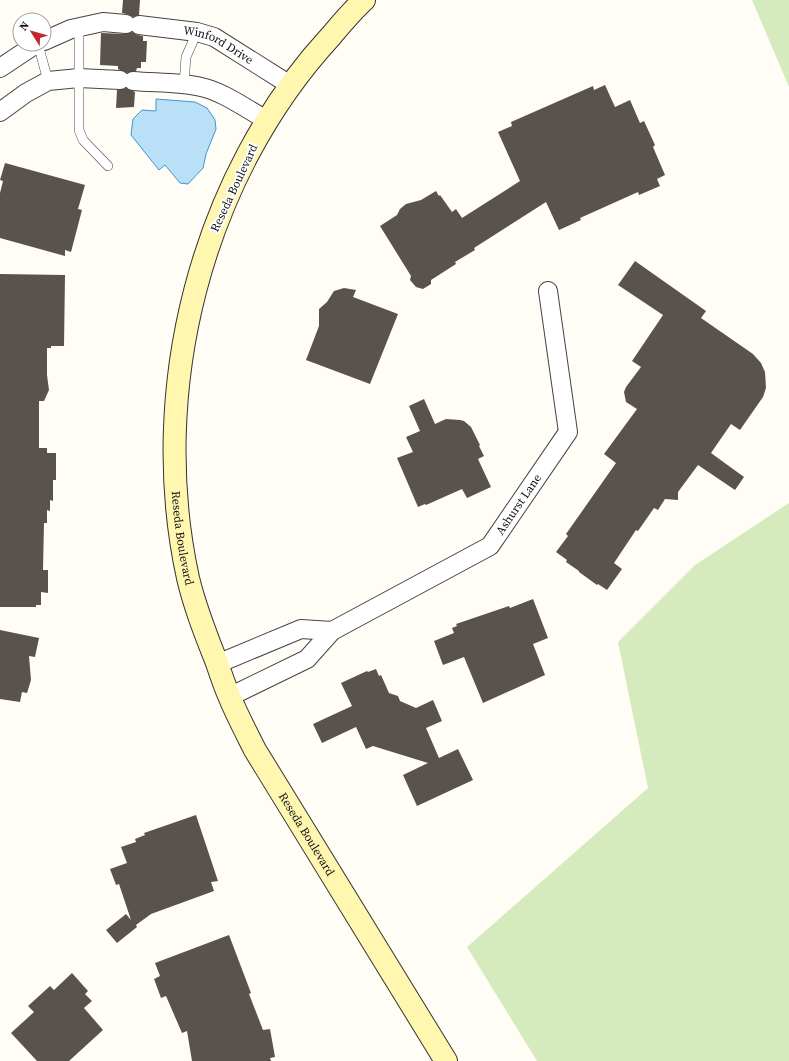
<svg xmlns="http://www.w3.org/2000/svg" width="789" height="1061" font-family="'Source Serif 4',serif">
<rect width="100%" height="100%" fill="#fffdf5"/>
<!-- green -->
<path fill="#d5ebbd" d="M752,0H789V87Z
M789,503V1061H537L467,947L648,788L618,642L695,565Z"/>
<!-- water -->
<path fill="#b9e0f7" stroke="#3f96cf" d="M156,99L195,102L207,108L215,120L216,129L206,154L203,168L188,184L180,183L165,165L159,170L131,135L133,119L142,110L156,111Z"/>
<!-- building -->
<path fill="#5a524d" d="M123,0H140L139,15L133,17L127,14L122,13Z
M132,32L137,35L143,36V41H147L146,62H141V68H137L136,71L127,73L118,69V66L100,65L101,33L125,34Z
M605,85L615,107L630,100L640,123L644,121L655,145L653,147L665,175L657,179L660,186L639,195L638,192L580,218L581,220L559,230L546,202L474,248L475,250L455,262L456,264L431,280V284L423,289L416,287L410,280L411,276L380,226L397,215L400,209L406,204L421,200L436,191L439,196L440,195L452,212L456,209L462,218L520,181L498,132L512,126L511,122L593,86L594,90Z
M126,88L135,92L134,107L116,108L117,90Z
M5,163L85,185L78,209L82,210L71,252L65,250V256L0,238V193L3,181L0,180Z
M635,261L706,311L701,318L753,354L761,363L765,372L766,388L763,397L740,430L731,424L711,453L744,477L735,490L698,465L678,492V500L665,499L658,510L654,508L638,531L636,530L614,563L622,569L607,590L598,584L597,585L579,572V571L566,562L567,560L556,552L568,536L566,534L616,463L604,454L637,409L626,402L624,392L626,387L641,367L632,361L663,315L618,285Z
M0,274L65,275L64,346H51V348H47V375L49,390L44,401H39V448H47V453H56V480H53V501L50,500V511L47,510V523H44L43,570H48V593L41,592V605H36V607H0Z
M344,288L356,290L353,297L398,314L370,384L306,360L319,326V309L327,302L334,291Z
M424,399L435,424L446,419L460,420L464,421L471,427L480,445L479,446L484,456L478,459L491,487L467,498L462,489L426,505L425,504L418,507L397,458L413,452L406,437L420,431L409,406Z
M533,599L548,638L533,644L545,675L483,703L464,657L443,665L434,641L454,633L452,628L457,626L456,624L509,606L510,608Z
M0,630L39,638L35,657L29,656L31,680L27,693L22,692L20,702L0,699Z
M376,669L379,676L381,675L389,693L398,696L400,701L416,708L433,700L442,721L426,728L439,758L458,749L473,780L417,806L403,775L428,763L373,746L366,749L356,727L322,743L313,724L352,706L341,683L367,671L368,672Z
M196,815L218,881L211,882L214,891L151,914L136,925L137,927L117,943L106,930L126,914L131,920L119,884L116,885L110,869L127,863L121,847L136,842L135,839L145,835L144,833Z
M229,935L251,993L249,994L263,1030L270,1029L275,1057L270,1058L271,1061H192L187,1031L182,1033L166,996L161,998L154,979L160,976L155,963Z
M72,973L88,991L85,994L92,1001L84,1008L103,1030L69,1061H37L11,1033L34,1012L28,1006L50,986L54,990Z"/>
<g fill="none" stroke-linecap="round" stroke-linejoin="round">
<defs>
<path id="service" d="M79,28V130L83,140L108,166
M38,44L48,81
M184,84L186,57L197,32"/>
<g id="minor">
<path id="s1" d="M139,25L197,32L214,37L290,85"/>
<path d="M44,41L71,29L103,22L126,24"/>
<path d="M0,68L36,44"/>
<path d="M133,81C155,83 179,82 201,87C224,92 246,109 267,120"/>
<path d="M0,112L26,93L48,81L79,78L120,80"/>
<path id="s2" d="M332,631L490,546L568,432L548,291"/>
<path d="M217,664L301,629L332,631L307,659L229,697"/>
</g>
<g id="secondary">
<path id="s3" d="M364,0C352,11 342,23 331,36C201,177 147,391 188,578C195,608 206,635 217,663C221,675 225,687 230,698C237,715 246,732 255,750L446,1061"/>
</g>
</defs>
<!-- service casing -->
<use href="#service" stroke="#444" stroke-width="10"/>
<!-- minor casing -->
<use href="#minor" stroke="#444" stroke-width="20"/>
<!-- secondary casing -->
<use href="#secondary" stroke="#333" stroke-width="24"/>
<!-- service -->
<use href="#service" stroke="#fff" stroke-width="9"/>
<!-- minor -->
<use href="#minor" stroke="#fff" stroke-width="18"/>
<!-- secondary -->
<use href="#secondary" stroke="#fff6b0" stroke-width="22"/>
</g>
<g text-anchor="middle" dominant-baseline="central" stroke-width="4" stroke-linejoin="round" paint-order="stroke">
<!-- street labels -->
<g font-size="12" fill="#111" stroke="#fff">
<text stroke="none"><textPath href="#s1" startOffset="83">Winford Drive</textPath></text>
<text transform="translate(234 188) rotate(-65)">Reseda Boulevard</text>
<text stroke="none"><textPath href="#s2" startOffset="230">Ashurst Lane</textPath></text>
<text stroke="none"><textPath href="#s3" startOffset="590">Reseda Boulevard</textPath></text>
<text stroke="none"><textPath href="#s3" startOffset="914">Reseda Boulevard</textPath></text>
</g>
</g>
<!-- north arrow -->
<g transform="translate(32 32) rotate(307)"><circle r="19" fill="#ffffff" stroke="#a0a0a0"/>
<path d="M0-3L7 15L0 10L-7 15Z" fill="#c4262e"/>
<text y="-6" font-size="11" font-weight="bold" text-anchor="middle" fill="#111111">N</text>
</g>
</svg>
